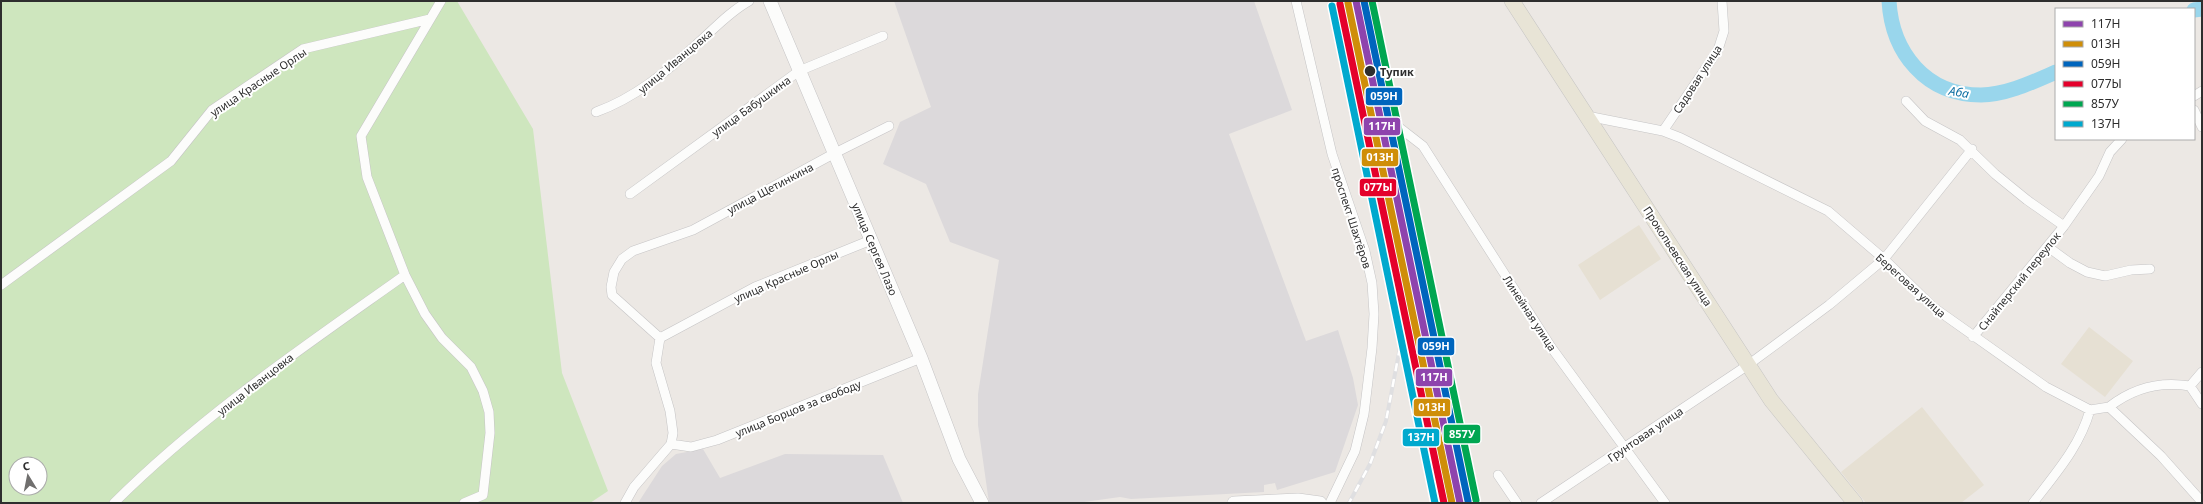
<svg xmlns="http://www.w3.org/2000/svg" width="2203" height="504" font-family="'Noto Sans',sans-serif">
<rect width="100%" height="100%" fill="#ece8e4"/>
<!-- industrial -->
<path fill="#dcd9db" d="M894,1H1254L1292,110L1229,134L1306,341L1338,330L1353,378L1358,405L1335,472L1277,490L1275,483L1264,485V492L1131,499L1120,497L1077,503H989L978,425V394L999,260L950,242L926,184L883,164L900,122L931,107Z
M703,449L720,478L785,454L883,455L903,503H638L662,466L676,454Z"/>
<!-- education -->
<path fill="#e6e0d3" d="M1639,225L1661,259L1600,300L1578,265Z
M2089,327L2133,361L2105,397L2061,364Z
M1922,407L1984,485L1961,503H1866L1841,472Z"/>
<!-- green -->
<path fill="#cee6be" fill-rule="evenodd" d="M1,1H457L533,129L562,373L608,491L590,503H1ZM16,464H40V488H16Z"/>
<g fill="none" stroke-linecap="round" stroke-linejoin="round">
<!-- river -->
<path stroke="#99d6ec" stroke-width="15" d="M1889,1C1892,53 1926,95 1981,95C2006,95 2033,82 2056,72
M2194,10L2202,9"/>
<defs>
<path id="minor" d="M441,1L361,136L367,177L405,275L425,314L442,338L471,367L483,391L489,412L490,433L483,495L464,503
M1296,1L1332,154L1365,251L1372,283L1374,314L1372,348L1364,414L1355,451L1330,503
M2194,96L2202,91
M1906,101L1925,121L1960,140L1995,174L2027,200L2064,226L1973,337
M2194,110L2202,127
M596,112C635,98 666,72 697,44C714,29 729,12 749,1
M1587,116L1663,131L1681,138L1828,211L1884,259L1933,307L2046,387L2090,410L2109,407L2161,456L2202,502
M1396,125L1423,146L1551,347L1665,503
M1663,131L1718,50L1724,31L1722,1
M630,194L799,71L883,36
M2064,226L2099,176L2110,152L2122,139
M2048,247L2070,263L2087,272L2105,276L2131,270L2150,269
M1,285L171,161L212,110L303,49L430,19
M660,338L755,287L871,240
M2190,386L2202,404
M2109,407C2133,388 2160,381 2190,386L2202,372
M671,444L691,447L717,440L921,358
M1498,475L1517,503
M114,503C201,416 305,346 405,275
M625,503L634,487L671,444L673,433L670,411L656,363L660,338L612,295L611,287L614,272L622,259L633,251L693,230L835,153L889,126
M1541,503L1748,365L1829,305L1884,259L1972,149
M2033,503C2056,473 2080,446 2090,410"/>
<path id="secondary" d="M770,1L921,358L959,459L982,503
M1234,503L1298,500L1320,503"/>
<path id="primary" d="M1512,1L1771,400L1855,503"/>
</defs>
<!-- minor casing -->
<use href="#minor" stroke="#c5c4c5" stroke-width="10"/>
<!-- secondary casing -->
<use href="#secondary" stroke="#c5c4c5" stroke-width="14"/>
<!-- primary casing -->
<use href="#primary" stroke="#c6c5c4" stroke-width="16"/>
<!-- minor -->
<use href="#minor" stroke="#fcfcfb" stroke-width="9"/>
<!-- secondary -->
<use href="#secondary" stroke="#fcfcfb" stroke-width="13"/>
<!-- primary -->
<use href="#primary" stroke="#e8e4d6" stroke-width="15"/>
<defs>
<path id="rail" d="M1343,1L1392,247L1398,295L1401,342L1386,421L1370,464L1349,503"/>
</defs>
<!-- rail casing -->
<use href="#rail" stroke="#dfdfe1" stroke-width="4"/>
<!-- rail -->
<use href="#rail" stroke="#fff" stroke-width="2.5" stroke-dasharray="8" stroke-linecap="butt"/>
<defs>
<path id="rail-1" d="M1356,1L1460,503"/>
<path id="rail-2" d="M1348,3L1452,503"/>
<path id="rail-3" d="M1364,1L1468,501"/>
<path id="rail-4" d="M1340,4L1444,503"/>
<path id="rail-5" d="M1372,1L1476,500"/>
<path id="rail-6" d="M1332,6L1435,503"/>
</defs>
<!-- rail-1 casing -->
<use href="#rail-1" stroke="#fff" stroke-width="10"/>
<!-- rail-2 casing -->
<use href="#rail-2" stroke="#fff" stroke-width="10"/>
<!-- rail-3 casing -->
<use href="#rail-3" stroke="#fff" stroke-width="10"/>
<!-- rail-4 casing -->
<use href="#rail-4" stroke="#fff" stroke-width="10"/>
<!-- rail-5 casing -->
<use href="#rail-5" stroke="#fff" stroke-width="10"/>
<!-- rail-6 casing -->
<use href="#rail-6" stroke="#fff" stroke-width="10"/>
<!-- rail-1 -->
<use href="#rail-1" stroke="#8e44ad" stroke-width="7"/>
<!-- rail-2 -->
<use href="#rail-2" stroke="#cf8e09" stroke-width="7"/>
<!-- rail-3 -->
<use href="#rail-3" stroke="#0065bd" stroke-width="7"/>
<!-- rail-4 -->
<use href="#rail-4" stroke="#e4002b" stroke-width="7"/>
<!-- rail-5 -->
<use href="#rail-5" stroke="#00a651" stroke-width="7"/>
<!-- rail-6 -->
<use href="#rail-6" stroke="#00a9ce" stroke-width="7"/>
</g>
<!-- markers -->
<circle fill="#2e2e2e" stroke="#fff" stroke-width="1.5" cx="1370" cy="71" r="6"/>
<g text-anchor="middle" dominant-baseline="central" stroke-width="4" stroke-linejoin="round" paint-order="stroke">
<!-- street labels -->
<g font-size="11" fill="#2e2e2e" stroke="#fff">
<text transform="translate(675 61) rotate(-40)">улица Иванцовка</text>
<text transform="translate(1697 79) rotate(-57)">Садовая улица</text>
<text transform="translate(258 82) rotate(-34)">улица Красные Орлы</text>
<text transform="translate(751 106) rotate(-36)">улица Бабушкина</text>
<text transform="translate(770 188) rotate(-28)">улица Щетинкина</text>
<text transform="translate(1352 218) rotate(72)">проспект Шахтёров</text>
<text transform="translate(875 249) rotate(67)">улица Сергея Лазо</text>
<text transform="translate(1678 256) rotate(57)">Прокопьевская улица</text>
<text transform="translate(786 276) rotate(-24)">улица Красные Орлы</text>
<text transform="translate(2019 281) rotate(-51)">Снайперский переулок</text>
<text transform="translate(1911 285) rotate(42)">Береговая улица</text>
<text transform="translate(1530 313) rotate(57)">Линейная улица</text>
<text transform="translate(255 384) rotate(-38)">улица Иванцовка</text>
<text transform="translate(798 408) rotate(-22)">улица Борцов за свободу</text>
<text transform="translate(1645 434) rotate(-34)">Грунтовая улица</text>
</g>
<!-- stop labels -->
<g font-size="11" font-weight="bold" fill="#2e2e2e" stroke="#fff" text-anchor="start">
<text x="1380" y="71">Тупик</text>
</g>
<!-- water labels -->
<g font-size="12" font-style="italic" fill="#0d6fa3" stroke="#fff">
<text transform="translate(1959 92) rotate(10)">Аба</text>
</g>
</g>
<g stroke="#fff" stroke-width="1.5">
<rect x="1365" y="87" width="38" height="19" rx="4" fill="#0065bd"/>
<rect x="1363" y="117" width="38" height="19" rx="4" fill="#8e44ad"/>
<rect x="1361" y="148" width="38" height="19" rx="4" fill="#cf8e09"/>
<rect x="1359" y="178" width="38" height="19" rx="4" fill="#e4002b"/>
<rect x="1417" y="337" width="38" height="19" rx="4" fill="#0065bd"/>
<rect x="1415" y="368" width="38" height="19" rx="4" fill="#8e44ad"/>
<rect x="1413" y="398" width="38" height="19" rx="4" fill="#cf8e09"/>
<rect x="1443" y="424" width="38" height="20" rx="4" fill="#00a651"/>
<rect x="1402" y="428" width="38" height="19" rx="4" fill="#00a9ce"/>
</g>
<g font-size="11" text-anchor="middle" font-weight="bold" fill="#fff">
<text x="1384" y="100">059Н</text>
<text x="1382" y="130">117Н</text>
<text x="1380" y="161">013Н</text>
<text x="1378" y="191">077Ы</text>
<text x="1436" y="350">059Н</text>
<text x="1434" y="381">117Н</text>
<text x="1432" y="411">013Н</text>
<text x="1462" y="438">857У</text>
<text x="1421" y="441">137Н</text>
</g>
<!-- border -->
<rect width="2203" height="504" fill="none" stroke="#2e2e2e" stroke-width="4"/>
<!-- legend -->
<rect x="2055" y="8" width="140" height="132" fill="#ffffff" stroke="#ababab"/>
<rect x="2063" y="21" width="20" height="6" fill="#8e44ad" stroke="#ababab"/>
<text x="2091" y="28" font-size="12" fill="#2e2e2e">117Н</text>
<rect x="2063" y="41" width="20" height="6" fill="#cf8e09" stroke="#ababab"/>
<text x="2091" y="48" font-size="12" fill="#2e2e2e">013Н</text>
<rect x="2063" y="61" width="20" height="6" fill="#0065bd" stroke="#ababab"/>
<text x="2091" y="68" font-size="12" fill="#2e2e2e">059Н</text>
<rect x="2063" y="81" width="20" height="6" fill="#e4002b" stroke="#ababab"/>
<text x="2091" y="88" font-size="12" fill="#2e2e2e">077Ы</text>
<rect x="2063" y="101" width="20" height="6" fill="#00a651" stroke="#ababab"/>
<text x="2091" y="108" font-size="12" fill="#2e2e2e">857У</text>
<rect x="2063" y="121" width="20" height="6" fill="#00a9ce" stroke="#ababab"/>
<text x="2091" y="128" font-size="12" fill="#2e2e2e">137Н</text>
<!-- north arrow -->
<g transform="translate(28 476) rotate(350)"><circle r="19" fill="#ffffff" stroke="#ababab"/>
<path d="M0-3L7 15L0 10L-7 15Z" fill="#706f6e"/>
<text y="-6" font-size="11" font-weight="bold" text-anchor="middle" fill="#2e2e2e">С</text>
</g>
</svg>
